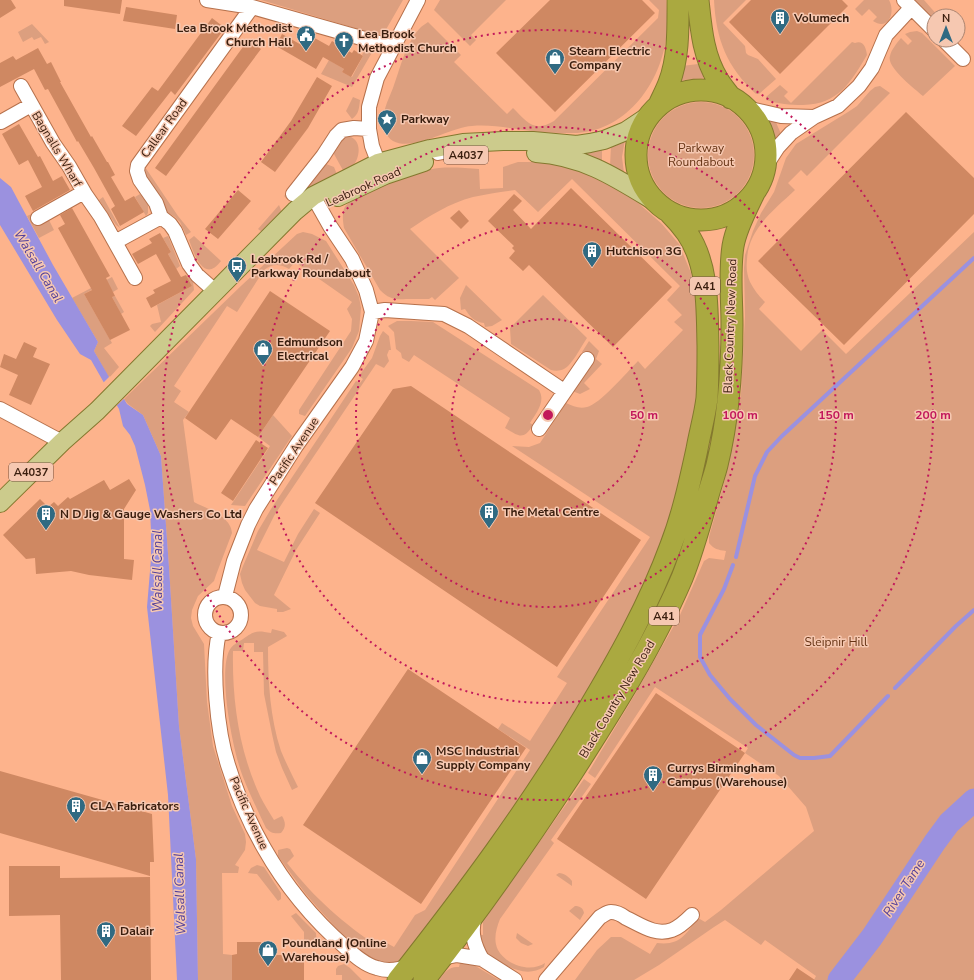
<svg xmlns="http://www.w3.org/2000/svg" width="974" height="980" font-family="'Nunito Sans',sans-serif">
<rect width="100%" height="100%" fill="#fdb38c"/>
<!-- green -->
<path fill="#dc9f7f" d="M261,0H403L384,33L378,35Z
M440,0H506L471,35L476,40L470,46L434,10Z
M649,0H666C667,13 668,26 666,39C659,87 623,134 571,133C558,133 545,133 532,131C512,129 492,124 472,126C450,127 414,152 393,141C384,136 383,122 384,113C386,103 391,94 394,85C401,66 406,42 421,27C423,25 426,24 428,22L461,55L454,62L507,114L513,108C527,122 534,133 554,121L658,18L659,10Z
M714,0H746L723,23L745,46L746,53L748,55L758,59L776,79L759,94H756C727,67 716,40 714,0Z
M864,0H889C896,13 888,31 873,21L877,17L869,9L862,16L855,9Z
M915,0H924L938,16H934V20Z
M32,24L49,42L45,44L41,37L34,40L32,37L23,42L18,32Z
M917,31L922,33L955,66L923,96C915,89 886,67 890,56C891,50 897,43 901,38L908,45L912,41L905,34L910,32Z
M852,42L855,43C863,40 866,47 867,55C850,83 839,104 803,105C790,105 778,104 766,100V97L780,85L788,92L784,96L791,103Z
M366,47L374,49L352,87L321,74L329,60L344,69L342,72L352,77L363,56L362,55Z
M698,64L703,76V78L684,80L680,82L682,66Z
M880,86L890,93L807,176L801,170L788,183L795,190C774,210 748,229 747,260C746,268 747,275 750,282C754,290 759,296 765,302L759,309L801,351L822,330L846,354L974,232V980H814L816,976L765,940L761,945L725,920L714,927L659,965L634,980H575L597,950L611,937H621L650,954L657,943C680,946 686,934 698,918L705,922L721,910L814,831L806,807L779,776L745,753L748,748L655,687L595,778L588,773L634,696L680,615L704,561L709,558L724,560L726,551C718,550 714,549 709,543V537L725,479L741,394L745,316L744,268L745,255L753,231L761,213L774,192L786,158L796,144L848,112L857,106L870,91L875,87Z
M353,97L360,100C359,108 359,114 352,119L346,111Z
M648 155a53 53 0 1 1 106 0a53 53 0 1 1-106 0Z
M775,120L781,134L777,139L775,138L770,123V121Z
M345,136C358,136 361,148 357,159C354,166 349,170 345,174L334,154V149Z
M625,140L622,157L624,173L610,166L611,146Z
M602,147V161L576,153Z
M518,162H540L558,164L619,186L662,224L679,244L691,273L694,289L697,313L699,390L669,529L613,655L493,840L399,962L392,964L378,963L366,955L338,930L317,907L305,893L278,856V850L287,848L290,849L294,856L287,863C316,900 342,922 381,949L385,942L394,947L415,915L425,910L530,750L498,729L502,723L530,741L567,683L557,677L650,537L512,446L529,447L540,443L566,403C573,406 579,409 587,407C599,405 628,371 638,361L645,369L683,330L674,322L682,315L667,300L680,286L572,179L538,212L515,190C501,192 487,194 473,197C450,203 429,216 410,229L459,278L435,300L432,297L429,299C421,299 414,299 406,299C395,300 389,299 380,290L344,228C343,222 342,215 344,209C352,191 420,170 439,168C452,167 466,168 479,169L480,189L503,188V167Z
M323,164H326L334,167L338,177L294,205L284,196Z
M145,167L178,216L191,232L186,235L180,222L175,217L165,211L145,176Z
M140,194L148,204V213L146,216L135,197Z
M103,197L120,228L116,225L99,200Z
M279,205L283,215L262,232L258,229Z
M34,213L40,225L49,220L54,230L39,238L27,216Z
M303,232L312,234L326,241L354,285L359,297L361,308L359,331L352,348L305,416L299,414V410L351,331L352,319L347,309L352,302L295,262L289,269C280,264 273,263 264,270L237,312L227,306L174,386L181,391L174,402L189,412L183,420L194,502C207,509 231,516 232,533L216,575L214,581L198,596L192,610L191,618L193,626L204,644L207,702L213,746L232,806L245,834L246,842L245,850L235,865L239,867L238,873H222L223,954L232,955V980H198L196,859L179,726L169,567L161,456L143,415L128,404L124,399L242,285L297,234Z
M168,236L180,266L176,269L168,254L171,252L163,238Z
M194,236L221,261C204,284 194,254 189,240Z
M186,275L193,282L194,290L155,332L150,326L152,324L161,322L157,305L192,286Z
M112,277L118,289L113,292L104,283L84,294L112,343L104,348L119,367L109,378L94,351L98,342L72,298Z
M466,285L502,320L492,326L485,327L484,323C475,322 470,317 465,309L461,310L460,298Z
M543,295L587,338C581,347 572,365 564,369C560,371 555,371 551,370L511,344L510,328Z
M115,296L124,312L121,314L112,297Z
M397,321H411L433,322L539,390C546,402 536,413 530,423L533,425C523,441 519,436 505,428L510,418L414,355L409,362L402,358L401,353L396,349L394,332L388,326Z
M383,331L389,336L391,350H389L387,355L389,361L384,368L376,364L285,499L274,516L257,550L284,562L298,534L314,509L320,513L296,550L274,595L291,609L283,612H277V609L260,606L255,603L245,590L242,583L240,574L243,566L258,531L271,509L356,381L360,383L363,379L359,376L372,358L380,336Z
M589,341L599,351L596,359L602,364L584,383L590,389L580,394L572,391L593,360L582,352Z
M273,415L292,436L245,506L231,505L270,446L258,437Z
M272,629L284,632L287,636L268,647C268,681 270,718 281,751C286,763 292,775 298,787L292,790L282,768L276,752L272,734L264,694L263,652H254V643H244L243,651H233C232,700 239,751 260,796C264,804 269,812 274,820L282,816C286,823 286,827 281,833C274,834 271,833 266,828C258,811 250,795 243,777C233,752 218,675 229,651C232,645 238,642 243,639C255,631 256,630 271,633Z
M584,779L591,784L551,840L554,843L500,919C496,929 493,940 498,950C506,965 531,973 545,963L544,967C528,977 511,969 497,960C492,957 485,953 482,948C481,944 480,939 479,935H483V922Z
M257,865L264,867L281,893V899L278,901L257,874L248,873L251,868Z
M559,873C564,873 569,877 572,881V886L556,875Z
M575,906C580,906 583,908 584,913L580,920L569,911Z
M296,913L316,933L317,945L309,942H304V932L291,916Z
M517,933L533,944L528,946L521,943L516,938Z
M460,963L472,964L499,980H439C445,972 449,966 459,967Z
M344,964L350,968L362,980H342V975H336V969L338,966Z"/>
<!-- water -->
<path fill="#9b91df" d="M0,178L11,187L19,202L53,265L98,342L94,351L109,377L124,399L127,404L143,415L161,456L169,567L179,726L196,859L198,980H177L168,795L147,607L151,559V531L150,510L145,485L135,446L130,435L123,426L119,409L91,360L80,354L57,320L0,225Z"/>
<!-- pier -->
<path fill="#fdb38c" d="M110,376L125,398L115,407L102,384Z"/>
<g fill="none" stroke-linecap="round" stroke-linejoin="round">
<!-- stream -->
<path stroke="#9b91df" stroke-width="4" d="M736,557L755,476L767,452L782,436L974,258
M733,565L724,589L700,635V657L710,675L730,699L756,725L794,755L800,758H814L830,756L888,696
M895,688L956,626L974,610"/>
<!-- river -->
<path stroke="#9b91df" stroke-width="23" d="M839,980L872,937L935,842L949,823L974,800"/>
</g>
<!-- building -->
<path fill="#cf8862" d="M0,0H11L16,8L0,18Z
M64,0H122L120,14L64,6Z
M550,0H642L655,13L555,112L496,53Z
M751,0H842L848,6L780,74L729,22Z
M126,7L177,15L175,29L123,21Z
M212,18L225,28L175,95L171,91L136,136L122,126L152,87L158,91Z
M282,34L305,47L311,36L329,46L332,41L352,53L354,50L363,56L351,77L342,72L344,69L323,57L316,69L276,46Z
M248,40L261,49L166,176L155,168Z
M38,48L47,64L51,62L61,82H60L91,137L92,136L107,162H108L115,175L111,177L125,201L134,196L144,212L120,226L111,209L115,206L94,168L78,141L77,142L48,89L45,90L34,69L0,87V63L13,56L16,60Z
M317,77L332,86L308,128L275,172L261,162L291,121Z
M906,112L974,178V214L844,345L758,261Z
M19,124L38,157L40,156L53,181L62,176L70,190L33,211L25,196L42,187L28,160L19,165L2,134Z
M571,188L672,287L613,347L529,265L523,271L509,258L515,251L512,248L514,246L488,221L514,194L522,201L513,210L531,229Z
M238,190L251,201L218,239L205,229Z
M72,208L110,276L106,278L115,296L112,297L130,330L110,340L84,294L92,290L58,228L65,224L60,215Z
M459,210L469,221L461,229L450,218Z
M160,233L171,252L168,254L181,277L186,275L192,286L151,308L146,298L155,293L153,290L171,281L156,254L138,264L132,254L152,243L149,239Z
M270,291L330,331L258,437L231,419L216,440L185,418Z
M24,342L37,348L33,357L50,364L31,405L9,395L18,375L0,367L4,354L16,359Z
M411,386L641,540L557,667L315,503L393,389Z
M256,440L268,448L233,501L221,493Z
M129,479L136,490L124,509V559L134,560L132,580L89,575L71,571L36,574L35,558L26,559L3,535L40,499L48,507L54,502L58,506L68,497L70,499L104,480L110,490Z
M408,669L526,748L421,904L303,825Z
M656,693L745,753L646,899L557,839Z
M0,771L152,814L154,862H150V876L0,833Z
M9,866H60V878L150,877L151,980H61L60,915L9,916Z
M237,942H261V955H304V980H232V955L237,954Z
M797,968L815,980H789Z"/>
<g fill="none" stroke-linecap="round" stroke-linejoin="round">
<defs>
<path id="minor" d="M207,0L252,7L393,47
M904,0L934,30
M944,40L963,59
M21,86L53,143L69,166L85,194L101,217L135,278
M746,108L781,116L814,117
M1,122L31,105
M438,153L448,151L463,155
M765,167L778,147L791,133L814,117L838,106L859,86L872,68L886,35L911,8
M382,172L372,146L369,129V107L377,78L418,0
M293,194L323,156L336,136L342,130L354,128L369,129
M38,218L84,192
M115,242L161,217
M215,291L197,275L189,264L175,231L170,224L161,217L156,203L140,180L137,171L138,165L252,7
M372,312L385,310L444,314L468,326L564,391
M0,409L62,442
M539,429L587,359
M225,596L234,561L248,525L256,509L296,446L352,367L366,341L372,312L366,290L352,259L330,226L313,196
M205 615a18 18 0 1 1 36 0a18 18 0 1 1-36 0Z
M219,633C211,667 217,731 228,765C237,794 249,822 264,848C285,885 313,919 345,947C354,955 365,965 377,968C389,972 399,970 410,965
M475,916C470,932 474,945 482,959
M442,958L457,955L482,959L515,980
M546,980L600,917C604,915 607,912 611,912C617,912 622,915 626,918C641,925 655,936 672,930C680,927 686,921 692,915"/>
<path id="major" d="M536,153C583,156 615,177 654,201
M338,197L385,175L424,162
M0,503L62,442L97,411L295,211L313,196L378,163L430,149L463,143L503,141H533L577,145L590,143L604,140L626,131L650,115"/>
<path id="highway" d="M698,0C701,28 703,56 718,80C722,87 727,92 731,98
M636 155a65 65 0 1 1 130 0a65 65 0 1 1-130 0Z
M659,105C662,98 666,91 669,83C679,57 678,27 678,0
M398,980C465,895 530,808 585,715C618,660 649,605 671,545C683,514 690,481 697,449C700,432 705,415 707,398C708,381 708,363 708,346C707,309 709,265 687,233C682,226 676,219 670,213
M424,980C476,915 524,846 570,776C611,712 652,648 682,578C692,553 699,528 706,503C709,490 714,477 717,465C728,420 732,371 732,325C732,299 729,272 733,246C736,228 746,210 754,193"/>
</defs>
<!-- minor casing -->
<use href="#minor" stroke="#b6714c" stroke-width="16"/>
<!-- major casing -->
<use href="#major" stroke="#83782e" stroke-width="20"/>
<!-- highway casing -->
<use href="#highway" stroke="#83782e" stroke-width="23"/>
<!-- minor -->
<use href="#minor" stroke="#fff" stroke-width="14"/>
<!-- major -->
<use href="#major" stroke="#cccb8c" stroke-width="18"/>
<!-- highway -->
<use href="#highway" stroke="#aaa940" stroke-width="21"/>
</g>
<!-- distance rings -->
<g fill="none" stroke="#c2185b" stroke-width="2" stroke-dasharray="2 4">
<circle cx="548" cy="415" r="96"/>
<circle cx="548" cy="415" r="192"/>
<circle cx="548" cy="415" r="288"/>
<circle cx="548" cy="415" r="385"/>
</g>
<!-- icons -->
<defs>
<symbol id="building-pin" viewBox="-11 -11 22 30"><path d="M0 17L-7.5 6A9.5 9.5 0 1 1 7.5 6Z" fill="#306a82" stroke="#f6c8b1"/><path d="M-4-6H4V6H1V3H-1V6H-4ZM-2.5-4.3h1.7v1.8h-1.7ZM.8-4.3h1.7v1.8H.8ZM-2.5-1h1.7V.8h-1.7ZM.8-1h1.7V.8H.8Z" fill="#fff"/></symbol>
<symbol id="civic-pin" viewBox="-11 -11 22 30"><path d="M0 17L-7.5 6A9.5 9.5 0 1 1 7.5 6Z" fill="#306a82" stroke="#f6c8b1"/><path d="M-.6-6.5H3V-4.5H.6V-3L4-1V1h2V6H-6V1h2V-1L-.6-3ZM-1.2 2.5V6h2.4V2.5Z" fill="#fff"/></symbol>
<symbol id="church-pin" viewBox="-11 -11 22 30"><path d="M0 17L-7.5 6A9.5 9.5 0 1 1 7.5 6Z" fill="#306a82" stroke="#f6c8b1"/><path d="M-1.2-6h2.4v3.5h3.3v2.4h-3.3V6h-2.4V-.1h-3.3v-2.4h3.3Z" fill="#fff"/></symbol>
<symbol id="shop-pin" viewBox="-11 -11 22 30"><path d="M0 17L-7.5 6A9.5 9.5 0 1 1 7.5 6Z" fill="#306a82" stroke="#f6c8b1"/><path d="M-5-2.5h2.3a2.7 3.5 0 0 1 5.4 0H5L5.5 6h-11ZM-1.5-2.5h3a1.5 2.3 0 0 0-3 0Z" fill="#fff"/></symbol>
<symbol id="sight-pin" viewBox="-11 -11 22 30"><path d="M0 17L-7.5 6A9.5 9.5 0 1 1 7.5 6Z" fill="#306a82" stroke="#f6c8b1"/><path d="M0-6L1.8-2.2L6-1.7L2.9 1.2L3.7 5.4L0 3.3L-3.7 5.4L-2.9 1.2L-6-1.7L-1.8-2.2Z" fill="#fff"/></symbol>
<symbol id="bus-pin" viewBox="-11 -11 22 30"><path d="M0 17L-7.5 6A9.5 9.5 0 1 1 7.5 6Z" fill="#306a82" stroke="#f6c8b1"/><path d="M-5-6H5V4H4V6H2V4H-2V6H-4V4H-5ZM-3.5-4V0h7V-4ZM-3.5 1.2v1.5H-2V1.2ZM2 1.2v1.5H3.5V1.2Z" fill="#fff"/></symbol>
</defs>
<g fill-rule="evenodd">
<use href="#building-pin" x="769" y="7" width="22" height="30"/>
<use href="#civic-pin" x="295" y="24" width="22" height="30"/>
<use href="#church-pin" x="333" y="30" width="22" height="30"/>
<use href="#shop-pin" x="544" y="47" width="22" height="30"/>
<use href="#sight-pin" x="376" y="108" width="22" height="30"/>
<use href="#building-pin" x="581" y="240" width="22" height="30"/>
<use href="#bus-pin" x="226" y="255" width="22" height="30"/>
<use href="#shop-pin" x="252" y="338" width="22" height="30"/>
<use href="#building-pin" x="478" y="501" width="22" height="30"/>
<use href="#building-pin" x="35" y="503" width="22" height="30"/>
<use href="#shop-pin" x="411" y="747" width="22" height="30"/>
<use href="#building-pin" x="642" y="764" width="22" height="30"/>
<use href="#building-pin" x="65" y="795" width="22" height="30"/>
<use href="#building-pin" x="95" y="920" width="22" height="30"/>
<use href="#shop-pin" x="257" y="939" width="22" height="30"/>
</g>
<g text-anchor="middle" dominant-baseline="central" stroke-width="3" stroke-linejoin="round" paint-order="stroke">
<!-- shield labels -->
<g fill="#f6c8b1" stroke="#72513f" stroke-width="1">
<rect x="444" y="146" width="44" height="18" rx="3"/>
<rect x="690" y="277" width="30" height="18" rx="3"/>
<rect x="9" y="463" width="44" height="18" rx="3"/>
<rect x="649" y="607" width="30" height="18" rx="3"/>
</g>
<g font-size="11" font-weight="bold" fill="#3a1e0e">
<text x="466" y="155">A4037</text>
<text x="705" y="286">A41</text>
<text x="31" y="472">A4037</text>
<text x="664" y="616">A41</text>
</g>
<!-- poi labels -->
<g font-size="12" font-weight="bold" fill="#3a1e0e" stroke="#f6c8b1" text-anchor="start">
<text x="794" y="18">Volumech</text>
<text x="292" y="28" text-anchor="end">Lea Brook Methodist<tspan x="292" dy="14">Church Hall</tspan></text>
<text x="358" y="34">Lea Brook<tspan x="358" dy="14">Methodist Church</tspan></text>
<text x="569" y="51">Stearn Electric<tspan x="569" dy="14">Company</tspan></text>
<text x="401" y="119">Parkway</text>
<text x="606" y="251">Hutchison 3G</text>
<text x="251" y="259">Leabrook Rd /<tspan x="251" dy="14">Parkway Roundabout</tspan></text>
<text x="277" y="342">Edmundson<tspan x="277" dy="14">Electrical</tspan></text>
<text x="503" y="512">The Metal Centre</text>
<text x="60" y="514">N D Jig &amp; Gauge Washers Co Ltd</text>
<text x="436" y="751">MSC Industrial<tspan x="436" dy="14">Supply Company</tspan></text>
<text x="667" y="768">Currys Birmingham<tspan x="667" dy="14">Campus (Warehouse)</tspan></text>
<text x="90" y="806">CLA Fabricators</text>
<text x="120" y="931">Dalair</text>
<text x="282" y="943">Poundland (Online<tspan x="282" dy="14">Warehouse)</tspan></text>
</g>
<!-- street labels -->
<g font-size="12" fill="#3a1e0e" stroke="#f6c8b1">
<text transform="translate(164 128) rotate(-54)">Callear Road</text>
<text transform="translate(57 149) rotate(59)">Bagnalls Wharf</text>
<text transform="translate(363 187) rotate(-24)">Leabrook Road</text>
<text transform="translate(730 326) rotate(-88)">Black Country New Road</text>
<text transform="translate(294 451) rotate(-56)">Pacific Avenue</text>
<text transform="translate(617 699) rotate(-59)">Black Country New Road</text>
<text transform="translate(249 813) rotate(66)">Pacific Avenue</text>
</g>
<!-- park labels -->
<g font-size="12" fill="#663314" stroke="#f6c8b1">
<text x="701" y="148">Parkway<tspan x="701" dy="14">Roundabout</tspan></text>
<text x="836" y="642">Sleipnir Hill</text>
</g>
<!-- water labels -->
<g font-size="13" font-style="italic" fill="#523f9a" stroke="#f6c8b1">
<text transform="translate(38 266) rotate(59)">Walsall Canal</text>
<text transform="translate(158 571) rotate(-90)">Walsall Canal</text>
<text transform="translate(904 888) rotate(-57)">River Tame</text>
<text transform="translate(180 894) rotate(-92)">Walsall Canal</text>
</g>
</g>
<circle cx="548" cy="415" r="6" fill="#c2185b" stroke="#f6c8b1" stroke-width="2"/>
<g font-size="12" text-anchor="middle" font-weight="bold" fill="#c2185b" stroke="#f6c8b1" stroke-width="3" stroke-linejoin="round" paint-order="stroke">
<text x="644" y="419">50 m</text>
<text x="740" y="419">100 m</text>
<text x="836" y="419">150 m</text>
<text x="933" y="419">200 m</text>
</g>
<!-- north arrow -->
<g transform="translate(946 28)"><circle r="19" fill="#f6c8b1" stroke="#ab8470"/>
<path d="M0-3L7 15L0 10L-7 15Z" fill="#306a82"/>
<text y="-6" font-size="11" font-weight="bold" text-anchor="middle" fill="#3a1e0e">N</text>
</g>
</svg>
